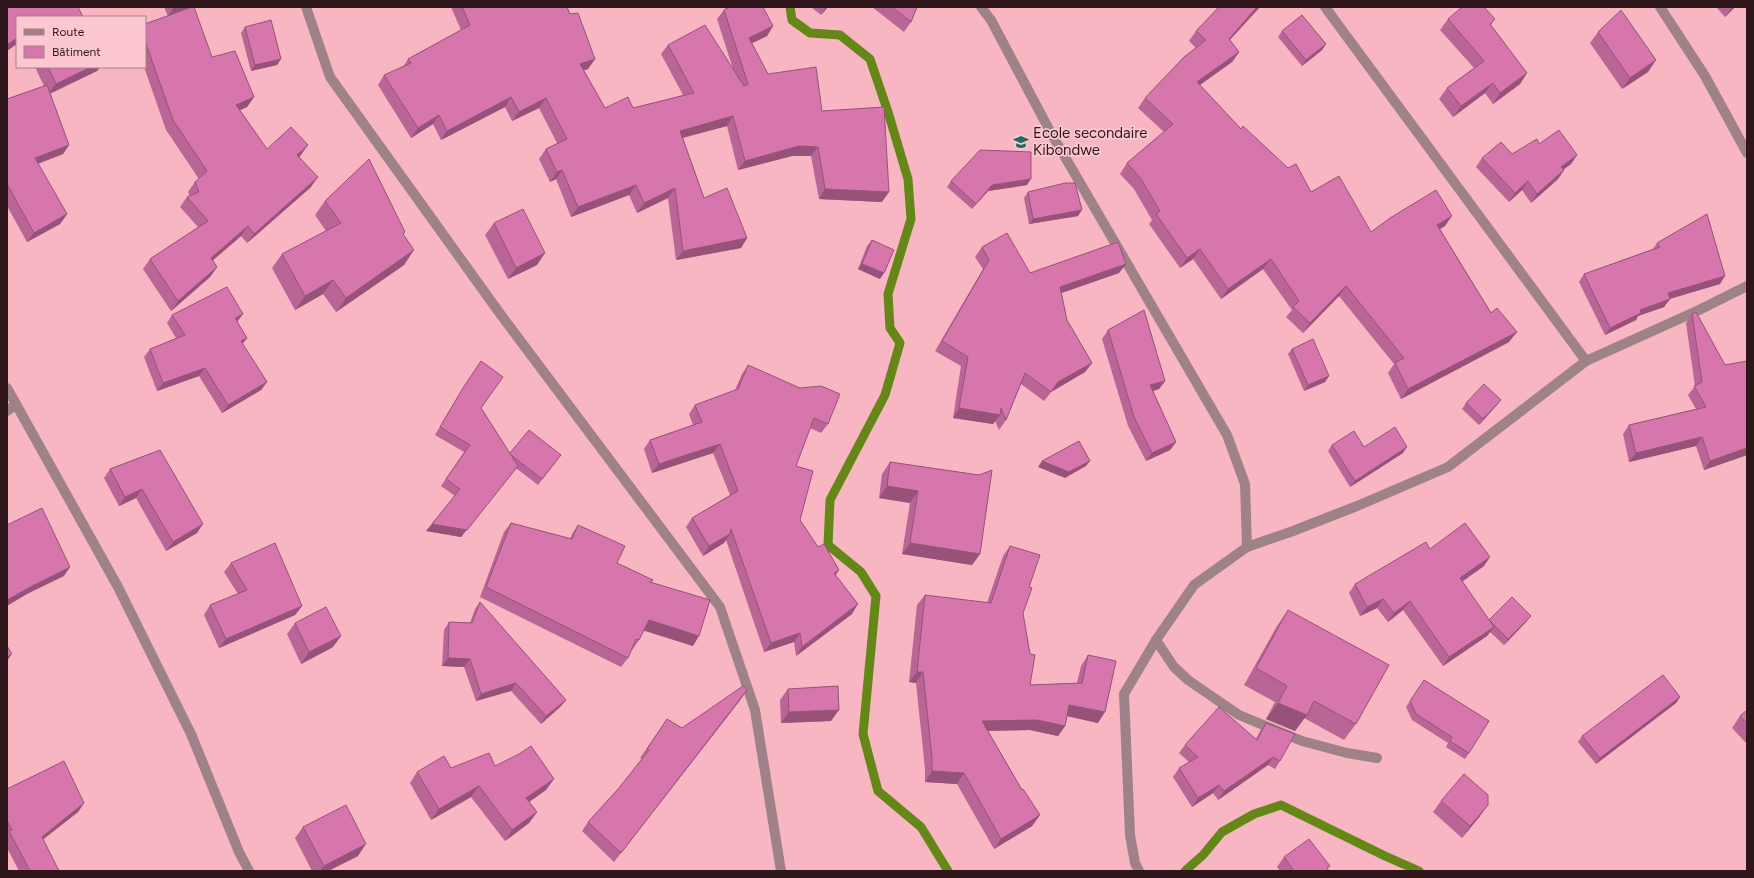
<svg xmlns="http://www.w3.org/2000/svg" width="1754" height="878" viewBox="0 0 1754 878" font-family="Figtree,sans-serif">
<rect width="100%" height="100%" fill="#f8b6c3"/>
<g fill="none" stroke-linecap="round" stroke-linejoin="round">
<g stroke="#658717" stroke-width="9">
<path d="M790 7 792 20 810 33 840 35 870 59 888 112 908 179 911 219 888 294 890 328 900 343 885 395 830 500 828 545 861 572 876 596 863 734 878 791 921 827 948 871"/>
<path d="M1185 871 1203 855 1222 832 1254 814 1281 805 1385 856 1419 871"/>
</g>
<g stroke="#9e8287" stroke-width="10">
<path d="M306 7 330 77 501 315 720 607 755 710 781 871"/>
<path d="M981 7 991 20 1051 133 1227 435 1245 484 1247 547"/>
<path d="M1325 7 1586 361"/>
<path d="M1660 7 1705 76 1747 153"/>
<path d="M7 388 118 587 191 734 239 852 249 871"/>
<path d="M7 411 15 405"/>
<path d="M1156 640 1174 667 1188 680 1239 715 1302 741 1347 753 1377 758"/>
<path d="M1139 871 1135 863 1130 835 1124 694 1156 640 1194 585 1247 547 1293 531 1357 506 1448 467 1586 361 1699 310 1747 286"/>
</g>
</g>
<g fill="#b96595">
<path d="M164 7H190L173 14 212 57 254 97 247 107 240 110 267 149 301 155 299 157 311 187 247 243 241 236 213 260 217 267 210 277 171 311 143 269 150 259 198 227 180 207 187 197 190 196 188 192 195 182 199 179 166 130 144 67H145V24L168 16Z"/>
<path d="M451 7H567L570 14 595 59 588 69 584 70 605 108H633L683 95 661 54 668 45 733 69 717 19 724 10 773 26 767 36 752 43 768 74 822 111 882 202 819 199 811 156H792L738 170 727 126 683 138 704 198 747 238 741 248 676 260 668 198 637 213 629 195 571 217 556 179 550 182 539 159 546 149 557 143 539 108 512 121 505 107 441 140 433 124 411 138 378 85 384 75 403 67 408 59 461 30Z"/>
<path d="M811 7H828L821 15Z"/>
<path d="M872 7H917L911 22 904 32Z"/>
<path d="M1260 7 1230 40 1239 52 1232 62 1200 85 1241 129 1311 192 1371 232 1445 226 1440 229 1509 342 1401 399 1388 373 1394 364 1339 296 1303 333 1286 317 1292 310 1263 269 1221 299 1193 259 1180 268 1149 224 1152 220 1134 189 1120 174 1127 163 1164 132 1138 108 1145 98 1196 48 1189 41 1196 31Z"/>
<path d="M1716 7H1735L1725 17Z"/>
<path d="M1448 19H1495L1491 25 1527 73 1520 84 1493 104 1485 93 1453 117 1439 99 1447 88 1474 68 1440 30Z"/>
<path d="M245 27 277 65 251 71 241 33Z"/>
<path d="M1282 31 1326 44 1322 50 1302 66 1278 37Z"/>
<path d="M1598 32 1648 72 1622 89 1590 43Z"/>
<path d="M35 67H100L97 71 50 94 69 145 63 154 38 164 67 214 60 224 27 242 7 206V99L44 86Z"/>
<path d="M1539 144 1577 155 1571 164 1563 169 1564 170 1558 179 1531 203 1522 190 1509 202 1476 167 1482 158 1512 154Z"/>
<path d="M951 181 1027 185 988 191 972 209 947 187Z"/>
<path d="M1028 192 1078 216 1029 224 1024 198Z"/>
<path d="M325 201 403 235 404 265 336 312 323 294 295 310 272 268 282 254 326 231 315 215Z"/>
<path d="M494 223 537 265 508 279 485 235Z"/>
<path d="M872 240 880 279 858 269 867 246Z"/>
<path d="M1657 243 1720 284 1670 299 1664 307 1638 316 1636 320 1605 335 1579 282 1584 274 1653 249Z"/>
<path d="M982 247 1030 273 1126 264 1119 273 1061 293 1067 320 1092 363 1085 372 1051 392 1044 401 1021 384 1006 420 999 430 995 421 993 424 953 418 961 366 935 351 983 269 975 257Z"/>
<path d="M1692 314 1725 365 1747 361V455L1704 470 1696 446 1629 462 1623 434 1629 425 1696 409 1688 395 1695 386 1686 323Z"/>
<path d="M172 315 237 322 247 338 242 344 267 382 261 390 222 413 199 376 157 391 144 357 150 349 176 338 167 323Z"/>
<path d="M1108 330 1165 381 1159 389 1153 391 1176 442 1170 450 1146 461 1128 426 1102 339Z"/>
<path d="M1292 349 1329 376 1325 382 1304 391 1288 354Z"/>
<path d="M481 361V408L510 453 557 460 538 485 516 468 461 537 426 531 455 496 441 486 464 452 435 435 458 396Z"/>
<path d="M748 365 828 424 821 433 810 428 796 466 800 520 818 547 839 570 835 575 852 614 796 656 794 642 764 652 726 540 724 543 703 556 686 527 692 518 730 495 713 453 652 473 644 449 650 440 693 425 689 414 695 405 735 390 742 374Z"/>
<path d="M1501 400 1496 406 1479 425 1462 409 1466 403Z"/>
<path d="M1332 445 1364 447 1403 453 1350 487 1328 451Z"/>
<path d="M160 450 197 533 166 551 136 498 119 506 104 478 110 469Z"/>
<path d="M890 462 979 475 980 554 972 565 902 554 910 503 879 498 882 474Z"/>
<path d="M511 523 570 539 572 534 578 525 617 563 653 580 651 582 693 646 644 630 639 640 632 650V649L628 658 621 667 480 597 504 532Z"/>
<path d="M1010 546 1029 587 1023 613 1030 685 1077 683 1081 666 1088 655 1098 723 1067 716 1065 726 1058 736 1030 730 988 731 1022 790 1040 815 1032 826 994 849 957 784 925 782V769L916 683 909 682 917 605 925 595 987 603 1003 556Z"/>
<path d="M1430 549 1484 566 1462 582 1489 620 1526 622 1504 645 1490 632 1487 636 1443 666 1403 610 1388 622 1377 608 1360 616 1349 593 1355 584Z"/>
<path d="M231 563 302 606 295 615 219 648 204 615 210 605 238 594 224 572Z"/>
<path d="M480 602 566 700 560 707 541 724 511 691 476 701 464 667 442 666 444 630 449 622 470 623 475 609Z"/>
<path d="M1288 610 1356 724 1344 740 1304 718 1295 731 1266 719 1275 702 1244 685 1277 626Z"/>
<path d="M295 623 333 647 301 664 287 634Z"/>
<path d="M1420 686 1469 753 1465 759 1446 747 1448 743 1412 720 1406 707Z"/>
<path d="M788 689 831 721 781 723 780 700Z"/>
<path d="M1680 697 1676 703 1596 764 1578 742 1582 736Z"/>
<path d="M741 699 614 862 582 831 588 822 619 788 642 759 640 758 667 719 682 728Z"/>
<path d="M1747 710V744L1732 728 1740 716Z"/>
<path d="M1266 723 1280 761 1275 769 1268 765 1218 800 1213 793 1192 807 1173 777 1179 768 1189 762 1179 753 1185 745 1256 739 1260 731Z"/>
<path d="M495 766 546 790 529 802 537 812 529 823 505 841 471 797 431 820 410 783 417 772 451 768Z"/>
<path d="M7 789 84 803 78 812 43 839 59 871H19L7 848Z"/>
<path d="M1441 801 1480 816 1462 838 1433 812Z"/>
<path d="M303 827 358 856 328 871H312L295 838Z"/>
<path d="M1284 857 1328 869 1329 871H1280L1277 867Z"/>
</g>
<g fill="#965279">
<path d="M174 7H190L168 16Z"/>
<path d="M826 7H828L821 15Z"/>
<path d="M1257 7H1260L1221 49 1229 39Z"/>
<path d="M1732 7H1735L1725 17Z"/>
<path d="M773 26 767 36 742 48 749 38Z"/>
<path d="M17 38V44L7 51V45Z"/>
<path d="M1326 44 1322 50 1302 66 1306 60Z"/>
<path d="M1239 52 1232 62 1190 92 1197 82Z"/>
<path d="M281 59 277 65 251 71 255 65Z"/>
<path d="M595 59 588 69 573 74 580 64Z"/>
<path d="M1656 60 1648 72 1622 89 1630 78Z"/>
<path d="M91 67H100L97 71 48 94 56 84Z"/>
<path d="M1527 73 1520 84 1493 104 1500 93Z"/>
<path d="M1493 83 1485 93 1453 117 1461 106Z"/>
<path d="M254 97 247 107 229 115 236 105Z"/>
<path d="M511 97 505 107 441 140 447 131Z"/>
<path d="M546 98 539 108 512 121 519 112Z"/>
<path d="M439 115 433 124 411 138 418 128Z"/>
<path d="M733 116 727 126 673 140 680 131Z"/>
<path d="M69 145 63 154 28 167 35 158Z"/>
<path d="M308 145 301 155 291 165 297 155Z"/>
<path d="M799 146 818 147 811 156H792L738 170 745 161Z"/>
<path d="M1577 155 1571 164 1555 176 1561 167Z"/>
<path d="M562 170 556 179 550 182 557 172Z"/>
<path d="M1564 170 1558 179 1531 203 1537 194Z"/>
<path d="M318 177 311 187 247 243 254 234Z"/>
<path d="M1031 179 1027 185 988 191 972 209 976 204 992 185Z"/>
<path d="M1528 181 1522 190 1509 202 1515 193Z"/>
<path d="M636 185 629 195 571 217 578 207Z"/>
<path d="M675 188 668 198 637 213 644 203Z"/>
<path d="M825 189 889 192 882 202 819 199Z"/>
<path d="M1082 210 1078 216 1029 224 1033 219Z"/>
<path d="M67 214 60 224 27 242 34 233Z"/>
<path d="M1452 216 1445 226 1430 235 1437 225Z"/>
<path d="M248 226 241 236 204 268 211 258Z"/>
<path d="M747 238 741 248 676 260 683 251Z"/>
<path d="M1200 249 1193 259 1180 268 1187 258Z"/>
<path d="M414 250 404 265 336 312 346 298Z"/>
<path d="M545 253 537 265 508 279 516 268Z"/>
<path d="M1271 259 1263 269 1221 299 1228 289Z"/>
<path d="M862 264 884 273 880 279 858 269Z"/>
<path d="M1126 264 1119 273 1053 296 1060 287Z"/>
<path d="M217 267 210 277 171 311 178 301Z"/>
<path d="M1725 276 1720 284 1662 301 1668 293Z"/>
<path d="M333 280 323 294 295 310 305 296Z"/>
<path d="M1346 286 1339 296 1303 333 1310 323Z"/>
<path d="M1670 299 1664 307 1638 316 1636 320 1605 335 1610 328 1640 310Z"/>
<path d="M243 314 237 322 235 318Z"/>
<path d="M1517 332 1509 342 1401 399 1408 389Z"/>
<path d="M247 338 241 346V341Z"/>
<path d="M1092 363 1085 372 1051 392 1044 401 1058 382Z"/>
<path d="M205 368 199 376 157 391 163 383Z"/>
<path d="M1329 376 1325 382 1304 391 1308 385Z"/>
<path d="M1165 381 1159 389 1144 394 1150 385Z"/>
<path d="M267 382 261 390 222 413 228 405Z"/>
<path d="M1501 400 1496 406 1479 425 1483 419Z"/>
<path d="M959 408 1000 415 993 424 953 418Z"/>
<path d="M1702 437 1696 446 1629 462 1636 453Z"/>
<path d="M1176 442 1170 450 1146 461 1152 453Z"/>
<path d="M720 444 713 453 652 473 659 464Z"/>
<path d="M1407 447 1403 453 1350 487 1355 481Z"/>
<path d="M1747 448V455L1704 470 1710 461Z"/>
<path d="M1042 461H1090L1086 466 1065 478 1038 467Z"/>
<path d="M518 466 512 473 461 537 426 531 432 524Z"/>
<path d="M887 486 918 491 910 503 879 498Z"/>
<path d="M142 489 136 498 119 506 125 497Z"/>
<path d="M203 524 197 533 166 551 173 542Z"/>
<path d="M730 534 724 543 703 556 709 546Z"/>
<path d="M910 543 980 554 972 565 902 554Z"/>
<path d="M1490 557 1484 566 1453 587 1460 578Z"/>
<path d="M70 567 64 576 27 594 7 606V600L34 585Z"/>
<path d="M839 570 833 579 834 573Z"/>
<path d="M1383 599 1377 608 1360 616 1367 607Z"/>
<path d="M1410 601 1403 610 1388 622 1394 613Z"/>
<path d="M858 604 852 614 796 656 802 647Z"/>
<path d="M302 606 295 615 219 648 226 639Z"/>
<path d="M1531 616 1526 622 1504 645 1508 639Z"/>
<path d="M649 620 699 636 693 646 642 630Z"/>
<path d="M1494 627 1487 636 1443 666 1449 657Z"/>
<path d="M800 633 794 642 764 652 771 643Z"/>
<path d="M341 636 333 647 301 664 309 652Z"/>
<path d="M12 654 7 661V657Z"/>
<path d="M448 658 470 659 464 667 442 666Z"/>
<path d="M917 672H923L916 683 909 682Z"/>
<path d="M516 683 511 691 476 701 481 694Z"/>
<path d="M747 690 741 699 614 862 621 853Z"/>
<path d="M1680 697 1676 703 1596 764 1600 758Z"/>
<path d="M566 700 560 707 541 724 546 716Z"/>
<path d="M1278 703 1307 715 1295 731 1266 719Z"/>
<path d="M1069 705 1105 712 1098 723 1062 715Z"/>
<path d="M839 710 831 721 781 723 789 712Z"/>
<path d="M1037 720 1065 726 1058 736 1030 730 975 731 982 721Z"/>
<path d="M1273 757 1268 765 1218 800 1224 791Z"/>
<path d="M932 771 964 773 957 784 925 782Z"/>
<path d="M554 779 546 790 519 809 526 798Z"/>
<path d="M1219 785 1213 793 1192 807 1198 798Z"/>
<path d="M479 786 471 797 431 820 439 809Z"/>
<path d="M84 803 78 812 36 845 42 837Z"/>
<path d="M1488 805 1480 816 1462 838 1470 826Z"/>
<path d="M537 812 529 823 505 841 512 830Z"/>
<path d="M1040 815 1032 826 994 849 1001 839Z"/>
<path d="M366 844 358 856 328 871H320L324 866Z"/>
</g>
<g fill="#d775ad" stroke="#965279">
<path d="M7 7H78L83 17H17V38L7 45Z"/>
<path d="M192 7H194L212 57 235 51 254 97 236 105 267 149 291 127 308 145 297 155 318 177 254 234 248 226 211 258 217 267 178 301 150 259 208 221 187 197 199 192 195 182 207 171 173 120 145 41V24Z"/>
<path d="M462 7H567L570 14 578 13 595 59 580 64 605 108 628 97 633 108 694 93 668 45 705 25 744 86 748 84 724 10 729 7H763L773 26 749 38 768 74 816 67 822 111 884 107 889 192 825 189 818 147 799 146 745 161 733 116 680 131 704 198 727 188 747 238 683 251 675 188 644 203 636 185 578 207 562 170 557 172 546 149 567 139 546 98 519 112 511 97 447 131 439 115 418 128 384 75 411 63 408 59 470 25Z"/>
<path d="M892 7H917L911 22Z"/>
<path d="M1219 7H1257L1229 39 1239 52 1197 82 1241 129 1243 126 1288 168 1296 164 1311 192 1339 176 1371 232 1390 218 1436 190 1452 216 1437 225 1491 313 1497 308 1517 332 1408 389 1395 363 1404 358 1346 286 1310 323 1293 307 1299 301 1271 259 1228 289 1200 249 1187 258 1156 214 1160 211 1141 179 1127 163 1173 124 1145 98 1184 57 1206 40 1196 31Z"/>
<path d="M1462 7H1484L1495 19 1490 24 1527 73 1500 93 1493 83 1461 106 1447 88 1484 61 1448 19Z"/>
<path d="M1621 10 1656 60 1630 78 1598 32Z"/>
<path d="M1302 15 1326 44 1306 60 1282 31Z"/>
<path d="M271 20 281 59 255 65 245 27Z"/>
<path d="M48 67H91L56 84Z"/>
<path d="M47 85 69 145 35 158 67 214 34 233 7 184V99Z"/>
<path d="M1559 130 1577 155 1561 167 1564 170 1537 194 1528 181 1515 193 1482 158 1501 142 1512 154 1537 139 1539 144Z"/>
<path d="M980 150 1031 152V179L992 185 976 204 951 181Z"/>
<path d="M369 159 405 232 403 234 414 250 346 298 333 280 305 296 282 254 341 223 325 201Z"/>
<path d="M1065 183H1075L1082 210 1033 219 1028 192Z"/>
<path d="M523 209 545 253 516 268 494 223Z"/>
<path d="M1707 214 1725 276 1668 293 1670 299 1640 310 1641 313 1610 328 1584 274 1660 247 1657 243Z"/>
<path d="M1007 233 1030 273 1118 242 1126 264 1060 287 1067 320 1092 363 1058 382 1051 392 1025 373 1006 420 1001 408 1000 415 959 408 968 357 942 341 989 260 982 247Z"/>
<path d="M872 240 894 250 884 273 862 264Z"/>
<path d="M227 287 243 314 235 318 247 338 241 341 267 382 228 405 205 368 163 383 150 349 185 335 172 315Z"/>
<path d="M1144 310 1165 381 1150 385 1176 442 1152 453 1134 417 1108 330Z"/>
<path d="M1696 312 1725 365 1747 361V448L1710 461 1702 437 1636 453 1629 425 1706 407 1694 386 1702 382 1692 314Z"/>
<path d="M1313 339 1329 376 1308 385 1292 349Z"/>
<path d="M481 361 503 377 481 408 518 466 467 530 432 524 460 489 446 479 470 445 440 427 463 388Z"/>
<path d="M748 365 800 388 821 386 840 394 828 424 814 418 796 466 813 471 800 520 818 547 824 544 839 570 834 573 858 604 802 647 800 633 771 643 731 529 730 534 709 546 692 518 738 491 720 444 659 464 650 440 702 422 695 405 738 389Z"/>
<path d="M1484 384 1501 400 1483 419 1466 403Z"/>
<path d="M1395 427 1407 447 1355 481 1332 445 1354 431 1364 447Z"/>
<path d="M529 430 561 455 542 479 511 455 510 453Z"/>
<path d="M1079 441 1090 461 1069 472 1042 461Z"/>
<path d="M160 450 203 524 173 542 142 489 125 497 110 469Z"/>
<path d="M890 462 979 475 992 470 980 554 910 543 918 491 887 486Z"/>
<path d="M42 508 70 567 34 585 7 600V525Z"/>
<path d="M511 523 572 539 578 525 625 546 617 563 653 580 650 582 710 600 699 636 649 620 639 640 636 639 628 658 486 587Z"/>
<path d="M1465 523 1490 557 1460 578 1494 627 1449 657 1410 601 1394 613 1383 599 1367 607 1355 584 1426 542 1430 549Z"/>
<path d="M275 543 302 606 226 639 210 605 247 590 231 563Z"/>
<path d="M1010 546 1040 555 1029 587 1032 588 1023 613 1030 654 1035 655 1030 685 1082 683 1088 655 1116 661 1105 712 1069 705 1065 726 1037 720 982 721 1022 790 1023 789 1040 815 1001 839 964 773 932 771V758L923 672H917L925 595 991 603Z"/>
<path d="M1512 597 1531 616 1508 639 1489 620Z"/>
<path d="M480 602 566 700 546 716 516 683 481 694 470 659 448 658 449 622 472 623Z"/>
<path d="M326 607 341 636 309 652 295 623Z"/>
<path d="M1288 610 1389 665 1356 724 1314 701 1307 715 1278 703 1287 686 1256 668Z"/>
<path d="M7 646 12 654 7 657Z"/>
<path d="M1663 675 1680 697 1600 758 1582 736Z"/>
<path d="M1424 680 1489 721 1469 753 1450 741 1452 737 1416 714 1410 701Z"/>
<path d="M743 686 747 690 621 853 588 822 619 788 649 750 647 749 667 719 682 728Z"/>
<path d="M838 686 839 710 789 712 788 689Z"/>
<path d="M1219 707 1257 740 1266 723 1295 734 1280 761 1273 757 1224 791 1219 785 1198 798 1179 768 1198 757 1185 745Z"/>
<path d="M1747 710V724L1740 716Z"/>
<path d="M531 746 554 779 526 798 537 812 512 830 479 786 439 809 417 772 444 756 451 768 489 753 495 766 519 754Z"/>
<path d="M64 761 84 803 42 837 59 871H30L9 831 12 830 7 821V789Z"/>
<path d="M1464 774 1488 795V805L1470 826 1441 801Z"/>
<path d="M346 805 366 844 324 866 303 827Z"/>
<path d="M1309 839 1330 866 1327 868 1329 871H1294L1284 857Z"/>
</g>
<defs>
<g id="school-bare" transform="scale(1.2)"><path d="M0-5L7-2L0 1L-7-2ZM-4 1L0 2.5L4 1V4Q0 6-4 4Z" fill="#206a63" stroke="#fdc7d1" stroke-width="2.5" paint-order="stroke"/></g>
</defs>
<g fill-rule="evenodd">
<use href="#school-bare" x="1021" y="142"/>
</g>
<g text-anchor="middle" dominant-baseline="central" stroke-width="3.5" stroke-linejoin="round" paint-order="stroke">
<g font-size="15" fill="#2e161b" stroke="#fdc7d1" text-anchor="start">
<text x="1033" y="133">Ecole secondaire<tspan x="1033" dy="17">Kibondwe</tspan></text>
</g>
</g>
<rect width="1754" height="878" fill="none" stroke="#2e161b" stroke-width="16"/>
<rect x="16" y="16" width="130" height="52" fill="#fdc7d1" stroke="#aa8088"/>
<rect x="24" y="29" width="20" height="6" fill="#9e8287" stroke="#aa8088"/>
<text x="52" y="36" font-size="12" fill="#2e161b">Route</text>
<rect x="24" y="46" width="20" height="12" fill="#d775ad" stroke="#aa8088"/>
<text x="52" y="56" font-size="12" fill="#2e161b">Bâtiment</text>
</svg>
